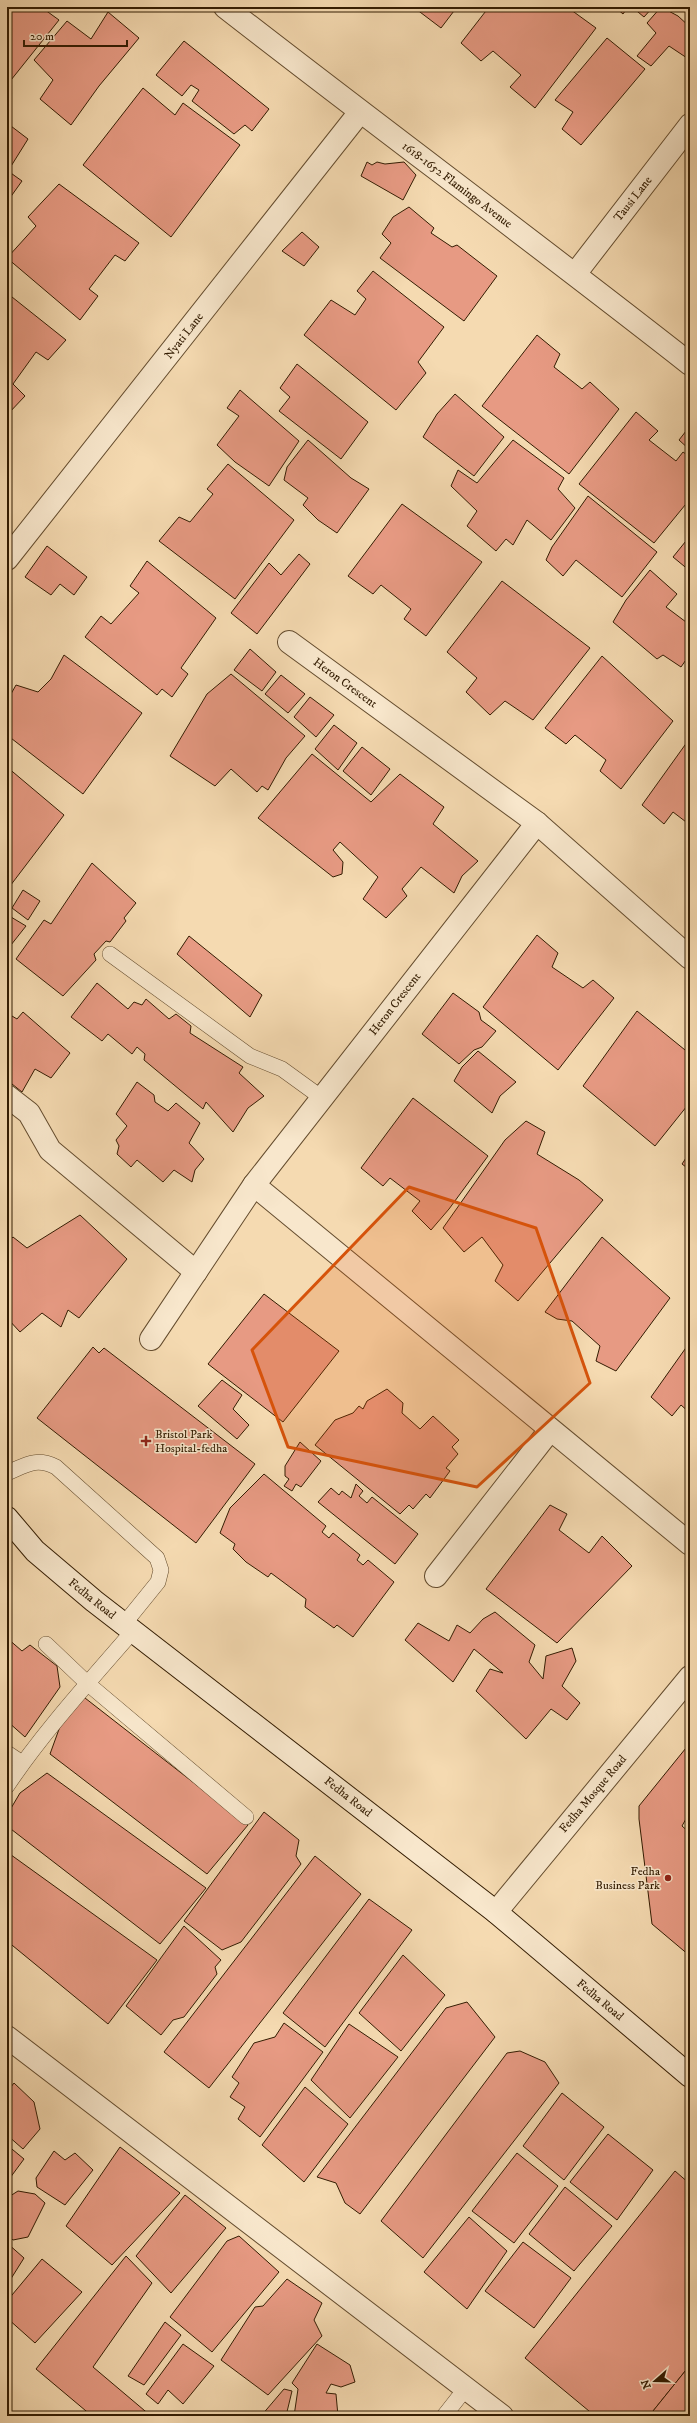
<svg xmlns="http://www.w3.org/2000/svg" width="697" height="2423" viewBox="0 0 697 2423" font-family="'IM FELL DW Pica',serif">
<rect width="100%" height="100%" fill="#f5dab1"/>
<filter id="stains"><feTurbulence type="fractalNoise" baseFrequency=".005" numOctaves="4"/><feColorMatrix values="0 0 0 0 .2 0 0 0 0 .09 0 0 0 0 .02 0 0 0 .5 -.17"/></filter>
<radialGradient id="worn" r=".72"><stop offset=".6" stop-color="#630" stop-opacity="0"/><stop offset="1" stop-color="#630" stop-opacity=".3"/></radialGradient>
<g fill="#e79a83" stroke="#331c02">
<path d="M7 7H41L59 20 7 85Z"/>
<path d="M417 7H457L441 28 416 9Z"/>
<path d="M489 7H567L596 28 535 108 510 87 521 75 493 51 481 61 461 43Z"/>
<path d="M615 7H628L623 14Z"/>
<path d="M632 7H653L644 17Z"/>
<path d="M661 7 678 16 690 27V60L669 46 651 66 637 56 656 33 647 23Z"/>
<path d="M108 12 139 38 99 86 71 125 40 99 53 80 34 60 67 21 91 39Z"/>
<path d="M607 38 645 69 581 145 562 129 573 112 555 100Z"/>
<path d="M184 41 269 109 252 131 245 125 234 134 192 101 199 90 191 85 182 96 156 75Z"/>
<path d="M143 88 175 115 183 103 240 145 171 237 83 165Z"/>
<path d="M7 123 28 139 8 171 22 181 7 202Z"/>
<path d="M367 162 372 165 377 162 385 164 404 162 416 175 403 200 361 176Z"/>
<path d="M59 184 139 243 125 261 115 255 89 289 98 296 80 320 7 258 36 226 28 217Z"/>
<path d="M409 207 434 228 431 233 452 247 457 245 497 276 464 321 380 258 391 243 382 234 393 217Z"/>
<path d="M302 232 319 247 304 266 282 251Z"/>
<path d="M373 271 444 327 418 362 426 373 396 410 304 335 331 300 355 315 366 299 357 291Z"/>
<path d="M7 293 66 340 48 360 36 352 13 384 25 396 7 415Z"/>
<path d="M537 335 560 354 554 367 582 389 590 382 619 409 569 474 482 406Z"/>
<path d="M297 364 368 422 341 459 279 411 290 397 280 388Z"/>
<path d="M240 390 299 441 269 486 235 462 217 445 239 416 227 408Z"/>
<path d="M455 394 504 437 474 476 423 437 437 414Z"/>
<path d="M636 412 658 431 649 440 676 461 683 452 690 457V499L654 543 579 484Z"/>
<path d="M690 426V450L679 440Z"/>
<path d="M308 440 351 478 369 489 337 533 318 520 303 505 308 498 284 480 287 467Z"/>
<path d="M513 440 564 478 558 489 575 508 551 540 527 520 513 545 506 539 496 551 467 526 477 511 451 486 458 470 477 483Z"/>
<path d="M228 464 294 520 235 599 159 541 179 517 190 522 213 494 207 489Z"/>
<path d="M588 496 657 552 622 597 576 560 563 576 546 560 552 547Z"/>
<path d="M402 504 482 562 426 636 404 619 411 609 381 585 373 594 348 576Z"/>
<path d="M690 536V571L673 557Z"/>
<path d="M47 546 87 577 74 595 60 584 51 595 25 577Z"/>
<path d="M299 554 310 564 257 634 231 613 269 563 281 575Z"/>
<path d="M147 561 216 618 181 668 188 674 172 697 162 689 157 695 85 637 101 616 111 624 139 593 130 586Z"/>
<path d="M650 570 677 594 666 607 690 625V654L681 667 663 655 657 659 613 622 626 600Z"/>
<path d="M502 581 590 648 533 720 505 701 490 715 466 692 477 678 447 652Z"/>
<path d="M250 649 276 672 262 691 234 670Z"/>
<path d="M64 655 142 713 83 794 7 735V701L16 685 38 692 51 679Z"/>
<path d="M602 656 673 721 621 789 600 771 606 760 575 735 566 744 545 728Z"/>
<path d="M231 674 305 736 286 758 268 790 262 786 257 792 231 769 215 786 170 756 207 694Z"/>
<path d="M281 675 305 694 288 713 265 694Z"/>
<path d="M310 697 334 715 316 737 294 717Z"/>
<path d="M334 725 357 743 338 770 315 749Z"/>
<path d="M690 738V825L673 812 664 824 642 805Z"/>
<path d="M362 747 390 769 371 795 343 771Z"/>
<path d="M312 754 371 802 400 774 444 807 433 824 478 861 462 876 454 893 421 867 402 889 407 896 386 918 363 899 378 877 340 842 333 850 343 862 342 874 333 877 258 818Z"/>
<path d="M7 767 64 815 7 890Z"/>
<path d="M92 863 136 903 124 918 126 921 110 942 106 941 94 954 96 960 63 996 16 959 44 920 51 924Z"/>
<path d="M23 890 40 901 28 920 12 908Z"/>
<path d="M11 917 26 926 7 950V922Z"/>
<path d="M537 935 558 953 552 967 583 988 593 980 614 998 558 1070 483 1007Z"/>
<path d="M189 936 262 995 250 1017 177 954Z"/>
<path d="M97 983 128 1009 134 1002 142 1005 146 999 169 1019 176 1014 191 1026 190 1033 243 1067 239 1073 264 1096 248 1108 233 1132 206 1102 203 1109 144 1060 145 1054 137 1047 132 1054 108 1034 102 1041 71 1017Z"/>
<path d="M453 993 479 1012 481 1020 496 1031 482 1047 474 1050 459 1064 422 1034Z"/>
<path d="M637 1011 690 1054V1108L687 1106 655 1146 583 1086Z"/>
<path d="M23 1012 70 1053 51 1078 35 1069 22 1092 7 1080V1013L17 1019Z"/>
<path d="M478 1051 516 1082 500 1096 492 1113 454 1081 462 1067Z"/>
<path d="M137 1082 154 1095 155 1102 168 1111 176 1103 200 1123 189 1143 204 1159 195 1170 192 1182 174 1170 163 1182 137 1160 131 1167 117 1154 119 1146 116 1140 127 1126 116 1114Z"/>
<path d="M413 1098 488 1156 449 1209 431 1230 412 1211 420 1201 390 1178 383 1186 361 1168Z"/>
<path d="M526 1121 545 1132 537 1154 579 1180 603 1200 518 1301 495 1281 503 1265 482 1237 464 1252 443 1228 505 1140Z"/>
<path d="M690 1152V1170L682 1164Z"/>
<path d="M80 1215 127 1259 79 1318 68 1310 61 1327 42 1313 20 1332 7 1318V1243L13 1237 27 1248Z"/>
<path d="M602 1237 670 1298 616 1371 596 1361 600 1346 572 1321 557 1319 545 1312Z"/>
<path d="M264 1294 339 1351 283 1422 208 1364Z"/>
<path d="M690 1342V1413L681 1405 672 1416 651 1397Z"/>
<path d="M93 1347 99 1353 104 1348 255 1464 196 1543 37 1418Z"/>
<path d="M222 1380 242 1395 233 1409 249 1425 237 1439 198 1406Z"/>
<path d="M387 1389 403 1403 402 1413 420 1429 433 1416 459 1440 452 1447 458 1454 446 1468 450 1471 430 1498 426 1494 413 1509 409 1505 400 1514 315 1445 335 1420 353 1413 359 1406 363 1409 367 1401Z"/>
<path d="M300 1442 321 1461 301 1487 296 1484 292 1491 284 1486 289 1479 285 1476V1466Z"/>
<path d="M264 1474 326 1526 322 1532 329 1538 333 1533 360 1555 357 1560 363 1565 368 1560 394 1582 353 1637 337 1625 334 1628 305 1607 306 1599 271 1573 268 1577 246 1562 233 1549 235 1544 220 1533 230 1508Z"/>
<path d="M356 1484 363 1491 359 1496 367 1503 372 1497 418 1534 395 1564 318 1502 331 1488 339 1495 342 1491 351 1498Z"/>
<path d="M550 1505 567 1514 559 1530 589 1553 602 1536 632 1566 557 1643 486 1589Z"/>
<path d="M495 1612 535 1645 529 1662 543 1679 546 1656 572 1648 576 1661 562 1686 580 1703 567 1720 551 1709 526 1739 476 1691 490 1669 503 1673 474 1649 453 1682 405 1640 418 1623 449 1641 457 1625 470 1633 483 1619Z"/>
<path d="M7 1638 22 1651 30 1645 57 1666 60 1687 25 1737 7 1721Z"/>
<path d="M85 1698 248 1825 207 1874 50 1754 62 1721Z"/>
<path d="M690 1743V1818L687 1817 682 1826 690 1833V1956L652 1924 639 1819V1806Z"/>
<path d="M47 1773 206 1888 160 1944 7 1826V1815L20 1793Z"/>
<path d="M264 1812 299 1840 296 1856 301 1864 241 1942 222 1950 184 1921Z"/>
<path d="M7 1852 157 1960 108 2024 7 1941Z"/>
<path d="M315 1856 361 1894 209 2088 164 2052Z"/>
<path d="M369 1899 412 1930 325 2047 283 2013Z"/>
<path d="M184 1926 221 1960 215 1967 217 1974 184 2017 173 2020 161 2035 126 2006Z"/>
<path d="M403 1955 445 1995 401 2051 359 2013Z"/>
<path d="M467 2002 495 2037 360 2214 345 2203 336 2183 317 2177 446 2008Z"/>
<path d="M284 2023 323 2052 260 2137 238 2119 245 2107 230 2097 239 2083 232 2077 254 2043 275 2037Z"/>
<path d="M349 2024 398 2057 350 2118 311 2080Z"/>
<path d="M520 2051 545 2062 559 2083 423 2258 381 2221 507 2053Z"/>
<path d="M14 2083 34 2102 40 2129 23 2149 7 2135V2092Z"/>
<path d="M305 2087 348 2124 304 2182 262 2145Z"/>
<path d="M562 2093 604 2127 564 2180 523 2146Z"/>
<path d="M608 2134 653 2170 617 2220 570 2182Z"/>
<path d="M7 2145 24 2159 7 2182Z"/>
<path d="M120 2147 180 2193 112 2265 66 2226Z"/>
<path d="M54 2151 65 2160 75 2153 93 2170 65 2205 37 2187 36 2178Z"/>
<path d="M517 2153 558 2186 514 2243 472 2211Z"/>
<path d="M675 2171 690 2184V2365L649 2416H595L525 2358Z"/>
<path d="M565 2187 612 2226 574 2271 529 2234Z"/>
<path d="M18 2191 35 2194 45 2203 28 2237 13 2240 7 2235V2198Z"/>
<path d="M185 2195 226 2228 171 2293 136 2256Z"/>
<path d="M469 2217 507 2251 467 2309 424 2272Z"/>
<path d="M239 2236 279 2272 212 2352 170 2317 227 2241Z"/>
<path d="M523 2242 571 2278 534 2328 485 2291Z"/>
<path d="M7 2243 24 2258 7 2285Z"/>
<path d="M126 2256 152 2283 93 2367 151 2416H92L36 2369Z"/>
<path d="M42 2259 82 2292 35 2343 7 2318V2301Z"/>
<path d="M287 2279 322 2303 314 2320 322 2336 268 2395 221 2360 255 2307 263 2306Z"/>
<path d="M165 2322 181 2335 144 2385 128 2376Z"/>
<path d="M183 2344 214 2366 183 2404 168 2390 158 2404 146 2394Z"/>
<path d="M317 2344 350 2365 355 2382 341 2387 331 2384 326 2393 336 2394 338 2416H294L298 2389 292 2383Z"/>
<path d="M690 2365V2416H649Z"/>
<path d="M284 2389 292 2391 286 2416H261Z"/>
</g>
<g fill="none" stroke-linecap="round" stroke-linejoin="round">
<g stroke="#644c2e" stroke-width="16">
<g id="lane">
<path d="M110 954 250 1056 282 1069 322 1098"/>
<path d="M7 1473C26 1465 36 1457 56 1467L157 1558 161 1570 158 1582 124 1624"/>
<path d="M46 1644 87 1683 246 1817"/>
<path d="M7 1753 22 1763"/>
<path d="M7 1786C44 1731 90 1681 133 1631"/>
<path d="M444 2416 466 2388"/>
</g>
</g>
<g stroke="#644c2e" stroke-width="24">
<g id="street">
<path d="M225 7C379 127 536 243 690 364"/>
<path d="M575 274 690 125"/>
<path d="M7 559 360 112"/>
<path d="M289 642 537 823 690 958"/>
<path d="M7 1096 29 1113 50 1150 196 1272"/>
<path d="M254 1185 690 1544"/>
<path d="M151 1339 254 1185 537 823"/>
<path d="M436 1576 550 1430"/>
<path d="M496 1912 690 1677"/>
<path d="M7 2037 502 2416"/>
</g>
</g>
<g stroke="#331c02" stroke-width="24">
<path id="secondary" d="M7 1518 35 1551 94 1601 496 1912 690 2076"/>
</g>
<use href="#lane" stroke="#f8e7cc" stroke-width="15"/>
<use href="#street" stroke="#f8e7cc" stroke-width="22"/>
<use href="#secondary" stroke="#f8e7cc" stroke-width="22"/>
</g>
<path fill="#d6530b" fill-opacity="0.2" stroke="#d6530b" stroke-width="3" stroke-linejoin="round" d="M409 1187 536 1228 590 1383 477 1487 288 1447 252 1350Z"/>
<g fill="#8f2418" stroke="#f8e7cc" stroke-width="1.5">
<path d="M144 1435h4v4h4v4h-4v4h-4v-4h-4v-4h4z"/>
<circle cx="668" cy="1878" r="4"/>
</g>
<g text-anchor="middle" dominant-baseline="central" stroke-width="3" stroke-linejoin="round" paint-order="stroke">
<g font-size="12" fill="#331c02" stroke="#f8e7cc">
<text transform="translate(457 185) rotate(37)">1618-1652 Flamingo Avenue</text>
<text transform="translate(633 199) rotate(-52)">Tausi Lane</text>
<text transform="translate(184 336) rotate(-52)">Nyati Lane</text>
<text transform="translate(345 683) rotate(36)">Heron Crescent</text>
<text transform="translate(395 1004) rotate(-52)">Heron Crescent</text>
<text transform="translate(92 1599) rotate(39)">Fedha Road</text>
<text transform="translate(593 1794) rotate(-50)">Fedha Mosque Road</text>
<text transform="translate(348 1797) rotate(38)">Fedha Road</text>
<text transform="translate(600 2000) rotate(40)">Fedha Road</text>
</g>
<g font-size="12" fill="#331c02" stroke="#f8e7cc" text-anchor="start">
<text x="155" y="1434">Bristol Park<tspan x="155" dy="14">Hospital-fedha</tspan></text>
<text x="660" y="1871" text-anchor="end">Fedha<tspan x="660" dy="14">Business Park</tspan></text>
</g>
</g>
<rect width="697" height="2423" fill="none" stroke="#f5dab1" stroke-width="24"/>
<rect x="8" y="8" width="681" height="2407" fill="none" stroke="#331c02" stroke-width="2"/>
<rect x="12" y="12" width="673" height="2399" fill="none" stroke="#331c02"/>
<g transform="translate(655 2381) rotate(250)" stroke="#f8e7cc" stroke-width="3" paint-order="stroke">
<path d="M0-3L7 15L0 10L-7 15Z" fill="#331c02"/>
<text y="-6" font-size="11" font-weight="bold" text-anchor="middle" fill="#331c02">N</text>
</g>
<path d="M24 40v6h103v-6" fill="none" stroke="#331c02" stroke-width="2"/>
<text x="30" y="40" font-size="12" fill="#331c02" stroke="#f8e7cc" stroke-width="3" paint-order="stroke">20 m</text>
<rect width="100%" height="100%" filter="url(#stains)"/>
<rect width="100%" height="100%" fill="url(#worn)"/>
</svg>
